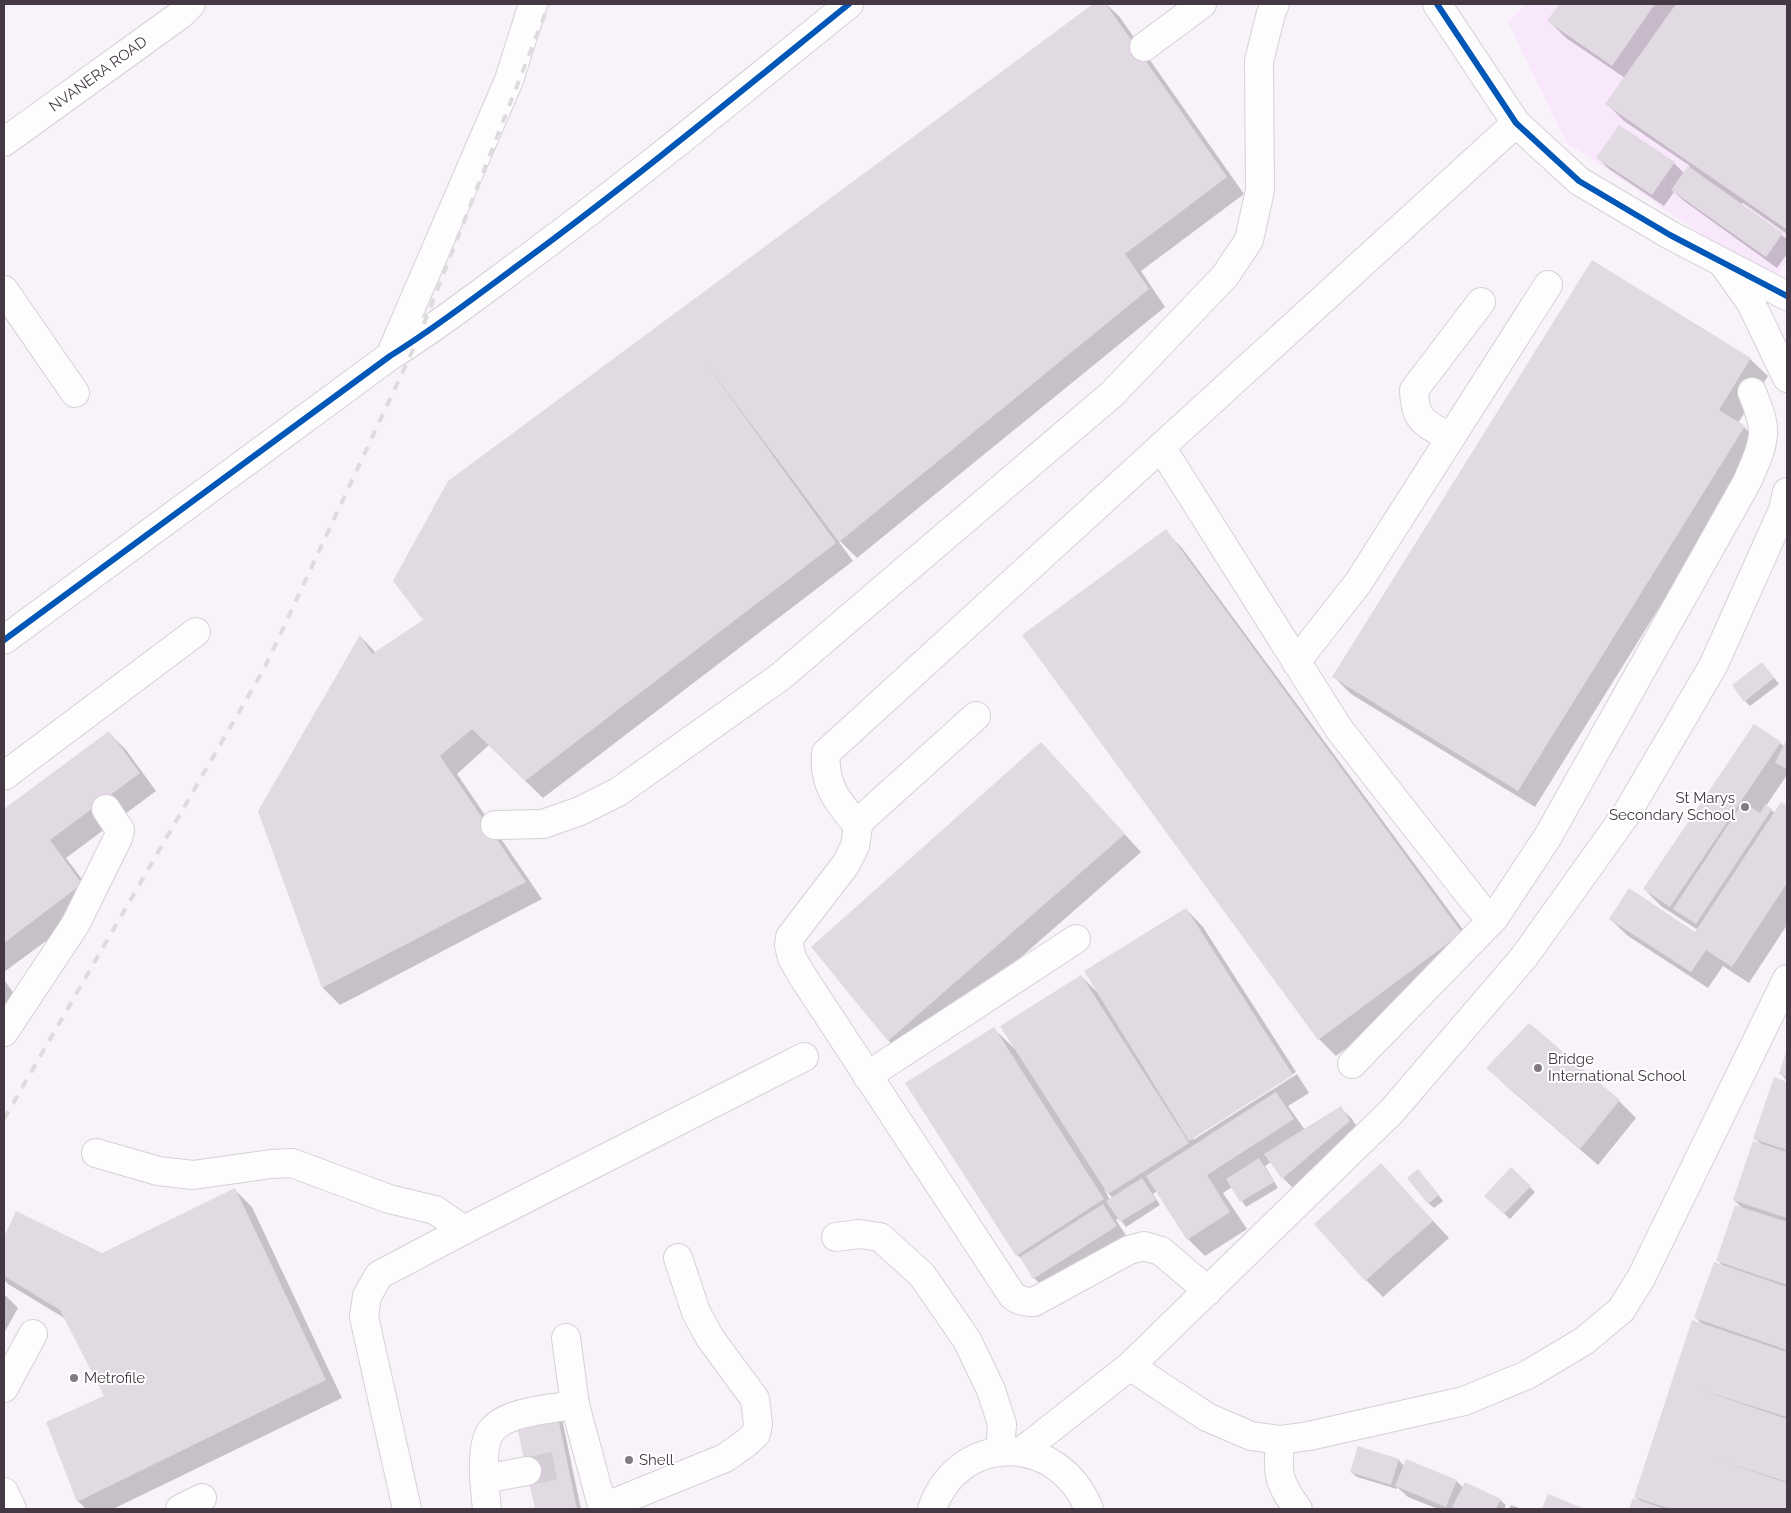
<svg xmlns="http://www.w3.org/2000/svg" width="1791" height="1513" viewBox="0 0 1791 1513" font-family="Raleway,sans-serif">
<rect width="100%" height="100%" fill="#f8f2f9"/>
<path fill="#f9e8fc" d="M1525 4H1787V259L1773 283 1566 142 1508 22Z"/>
<g fill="#0003" fill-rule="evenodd">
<path d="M1096 4H1106L1119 16 1244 194 1141 271 1165 307 857 558 840 541 839 542 853 561 543 798 489 745 457 774 542 899 340 1005 323 988 259 811 361 637 376 653 425 621 449 482Z"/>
<path d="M1561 4H1787V234L1743 203 1741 205 1787 239V254L1777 268 1684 201 1674 192 1664 206 1609 169 1598 158 1619 127 1674 163 1684 173 1690 166 1624 121 1607 104 1625 78 1566 38 1549 21Z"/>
<path d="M1592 262 1750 359 1768 376 1738 423 1744 427 1761 444 1535 807 1351 694 1334 677Z"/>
<path d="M1165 531 1182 548 1478 950 1336 1056 1319 1039Z"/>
<path d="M1767 669 1779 684 1750 706 1745 701Z"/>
<path d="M109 733 126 750 156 791 66 858 99 902 4 972V811Z"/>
<path d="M1787 740V775L1766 806 1775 813 1781 803 1787 807V925L1749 983 1723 966 1708 988 1628 936 1610 919 1695 933 1698 930 1661 906 1644 889 1780 743 1784 746Z"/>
<path d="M1041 743 1141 852 906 1058 889 1041 812 947Z"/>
<path d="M1186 909 1203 927 1296 1072 1193 1137V1140L1297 1074 1309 1093 1288 1106 1305 1130 1341 1108 1352 1119 1360 1132 1294 1189 1283 1178 1271 1162 1265 1166 1278 1188 1246 1207 1232 1187 1223 1193 1247 1229 1205 1256 1188 1239 1157 1191 1153 1194 1160 1205 1126 1227 1119 1218 1116 1220 1127 1237 1045 1289 1034 1278 1024 1261 1017 1255 993 1028 1015 1049 1081 976 1099 994ZM1104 1189 1113 1198 1110 1200Z"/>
<path d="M4 980 18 999 4 1010Z"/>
<path d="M1529 1025 1619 1101 1636 1118 1598 1165 1505 1085 1488 1068Z"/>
<path d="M1787 1052V1081L1780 1073Z"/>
<path d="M1775 1079 1787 1083V1509H1631L1634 1500 1641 1502 1635 1497 1703 1325 1696 1318 1723 1266 1718 1261 1743 1209 1734 1200 1761 1144 1755 1139Z"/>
<path d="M1381 1165 1449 1238 1383 1297 1366 1280Z"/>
<path d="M1511 1169 1535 1192 1510 1219 1486 1196Z"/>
<path d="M1423 1176 1443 1201 1434 1208 1428 1203Z"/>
<path d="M235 1190 252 1207 342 1398 113 1509H86L78 1501 106 1396 66 1319 8 1284 4 1280V1240L17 1212 102 1255Z"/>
<path d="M4 1294 18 1308 4 1333Z"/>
<path d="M562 1419 581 1509H536L518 1423Z"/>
<path d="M1359 1448 1399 1460 1404 1466 1456 1481 1464 1488 1500 1500 1506 1505 1504 1509H1438L1408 1497 1397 1487V1489L1357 1477 1351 1472Z"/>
<path d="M1511 1505 1522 1509H1509Z"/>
</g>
<g fill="#e1dae2">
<path d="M1093 4H1106L1227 177 1125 254 1149 289 839 542 702 358 836 543 525 781 472 729 440 756 526 882 322 988 258 811 360 635 372 654 423 620 393 581 448 481Z"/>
<path d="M1559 4H1655L1612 66 1547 21Z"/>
<path d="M1676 4H1787L1786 229 1605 104Z"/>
<path d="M1619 125 1675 162 1652 195 1596 158Z"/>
<path d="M1688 166 1783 233 1766 257 1671 190Z"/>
<path d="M1592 260 1751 358 1719 410 1745 426 1518 791 1332 677Z"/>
<path d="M1166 529 1462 933 1318 1040 1022 635Z"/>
<path d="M1762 662 1774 678 1744 702 1732 685Z"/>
<path d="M1754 724 1781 742 1670 907 1643 889Z"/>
<path d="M109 731 140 773 50 840 82 884 4 943V809Z"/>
<path d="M1787 738V769L1775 763Z"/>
<path d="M1041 742 1125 834 888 1041 811 947Z"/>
<path d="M1743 802 1760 813 1765 804 1772 809 1696 924 1673 909Z"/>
<path d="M1781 802 1787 806V883L1732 967 1706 950 1691 972 1609 919 1629 888 1695 932Z"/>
<path d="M1186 908 1293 1075 1189 1141 1084 971Z"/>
<path d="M1081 975 1189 1143 1108 1194 1000 1026Z"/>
<path d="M1529 1023 1620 1100 1580 1149 1486 1068Z"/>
<path d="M994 1027 1104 1199 1016 1256 905 1083Z"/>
<path d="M1787 1049V1077L1779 1074Z"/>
<path d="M1774 1077 1787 1082V1150L1753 1139Z"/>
<path d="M1276 1092 1294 1119 1207 1175 1230 1212 1187 1240 1146 1176Z"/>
<path d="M1341 1106 1350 1121 1282 1179 1264 1154Z"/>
<path d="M1753 1141 1787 1152V1218L1733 1200Z"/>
<path d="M1259 1158 1274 1182 1240 1202 1226 1179Z"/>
<path d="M1381 1163 1433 1221 1365 1281 1314 1224Z"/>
<path d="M1511 1167 1531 1186 1504 1214 1484 1196Z"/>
<path d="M1418 1169 1439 1195 1428 1204 1407 1178Z"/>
<path d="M1142 1178 1156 1200 1120 1222 1106 1201Z"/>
<path d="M235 1188 326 1380 77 1502 46 1422 104 1396 60 1310 4 1276V1237L16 1211 102 1253Z"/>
<path d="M1103 1204 1117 1226 1033 1279 1020 1257Z"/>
<path d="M1735 1205 1787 1222V1285L1716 1261Z"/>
<path d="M1714 1262 1787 1287V1350L1694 1318Z"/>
<path d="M1692 1320 1787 1352V1417L1701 1390 1787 1419V1482L1716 1459 1787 1483V1509H1671L1634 1497Z"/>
<path d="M557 1413 577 1509H535L516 1422Z"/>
<path d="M1358 1446 1399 1459 1391 1485 1350 1472Z"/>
<path d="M1406 1459 1457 1480 1446 1507 1395 1486Z"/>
<path d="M1465 1482 1501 1499 1496 1509H1456L1452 1507Z"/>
<path d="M1548 1494 1585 1509H1542Z"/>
<path d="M1633 1498 1665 1509H1629Z"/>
</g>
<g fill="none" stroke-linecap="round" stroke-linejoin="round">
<path stroke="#d4cdd5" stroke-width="28" stroke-dasharray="28 14" stroke-linecap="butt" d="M527 1471 568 1463"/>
<g stroke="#d7cfd9" stroke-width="30">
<g id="minor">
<path d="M1437 4 1516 123 1579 181 1670 235 1787 296"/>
<path d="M1144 47 1202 4"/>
<path d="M4 142 180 15 191 4"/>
<path d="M1724 265 1751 303 1787 378"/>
<path d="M4 290 75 393"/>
<path d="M390 356 509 80 533 4"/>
<path d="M1450 438C1425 422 1415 423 1414 390L1481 302"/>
<path d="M1161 447 1339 729 1476 903 1485 913 1494 918"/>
<path d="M4 640 390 356C434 329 475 297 517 266 630 183 739 93 849 4"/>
<path d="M1296 662 1358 583 1548 285"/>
<path d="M976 716 863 818 858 826 855 846 846 864 790 937 789 945 792 958 803 977 1012 1295C1019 1301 1025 1302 1034 1302L1129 1250 1144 1246 1161 1251 1208 1291"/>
<path d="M4 776 196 632"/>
<path d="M495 825 543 824 580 811 618 792 780 677 1112 394 1225 276 1249 240 1260 190 1259 61 1271 13 1275 4"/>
<path d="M858 826C838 802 823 785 826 753L1516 123"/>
<path d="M4 1032 75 925 118 838 120 830 106 809"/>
<path d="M1352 1064 1494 918 1547 838 1747 482C1753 467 1762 451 1763 434 1764 420 1757 405 1752 392"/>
<path d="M867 1076 1076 939"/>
<path d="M96 1153 158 1171 193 1175 271 1164 292 1163 389 1199 435 1210 464 1230"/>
<path d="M836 1237 859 1234 880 1237 922 1275 967 1340 991 1390 1002 1424 1000 1452"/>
<path d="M566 1338 575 1405 603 1509"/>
<path d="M1130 1366 1207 1417 1251 1436 1280 1440 1309 1436 1464 1401 1527 1375 1584 1341 1621 1310 1641 1278 1787 979"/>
<path d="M4 1388 33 1334"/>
<path d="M1280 1440C1277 1473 1278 1483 1298 1509"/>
<path d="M1022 1451 1130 1366 1392 1111 1524 957 1627 813 1713 666 1783 510 1787 492"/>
<path d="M484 1479 527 1471"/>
<path d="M4 1492 12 1509"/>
<path d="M602 1508 725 1458 746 1443 756 1434 758 1424 755 1399 710 1338 696 1312 678 1258"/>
<path d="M180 1509 202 1498"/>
<path d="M407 1509 364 1317 367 1296 379 1275 464 1230 804 1057"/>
<path d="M487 1509C485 1490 479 1445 492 1430 507 1411 552 1409 575 1405"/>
</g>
</g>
<g stroke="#d7cfd9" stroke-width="30">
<path id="major" d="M932 1509C959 1431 1059 1433 1089 1509"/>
</g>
<use href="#minor" stroke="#fefdfe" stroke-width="28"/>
<use href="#major" stroke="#fefdfe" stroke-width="28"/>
<path stroke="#dddbdd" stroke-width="4" stroke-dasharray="9 9" stroke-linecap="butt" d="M4 1119 265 667 418 339 549 4"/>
<g stroke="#fff" stroke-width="9">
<g id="cycleway">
<path d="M1437 4 1516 123 1579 181 1670 235 1787 296"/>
<path d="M4 640 390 356C434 329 475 297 517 266 630 183 739 93 849 4"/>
</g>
</g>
<use href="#cycleway" stroke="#0057b8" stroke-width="6"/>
</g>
<g fill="#827983" stroke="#fff" stroke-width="2">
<circle cx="1745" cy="807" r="5"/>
<circle cx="1538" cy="1068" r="5"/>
<circle cx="74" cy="1378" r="5"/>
<circle cx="629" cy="1460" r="5"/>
</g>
<g text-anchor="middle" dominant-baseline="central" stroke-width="4" stroke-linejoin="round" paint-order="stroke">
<g font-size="15" fill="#433844" stroke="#fff">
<text transform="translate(98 74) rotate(-36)">NVANERA ROAD</text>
</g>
<g font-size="15" fill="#433844" stroke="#fff" text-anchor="start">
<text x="1735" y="798" text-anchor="end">St Marys<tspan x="1735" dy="17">Secondary School</tspan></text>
<text x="1548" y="1059">Bridge<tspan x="1548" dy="17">International School</tspan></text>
<text x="84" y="1378">Metrofile</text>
<text x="639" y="1460">Shell</text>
</g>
</g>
<rect width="1791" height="1513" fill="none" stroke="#433844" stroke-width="10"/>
</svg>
